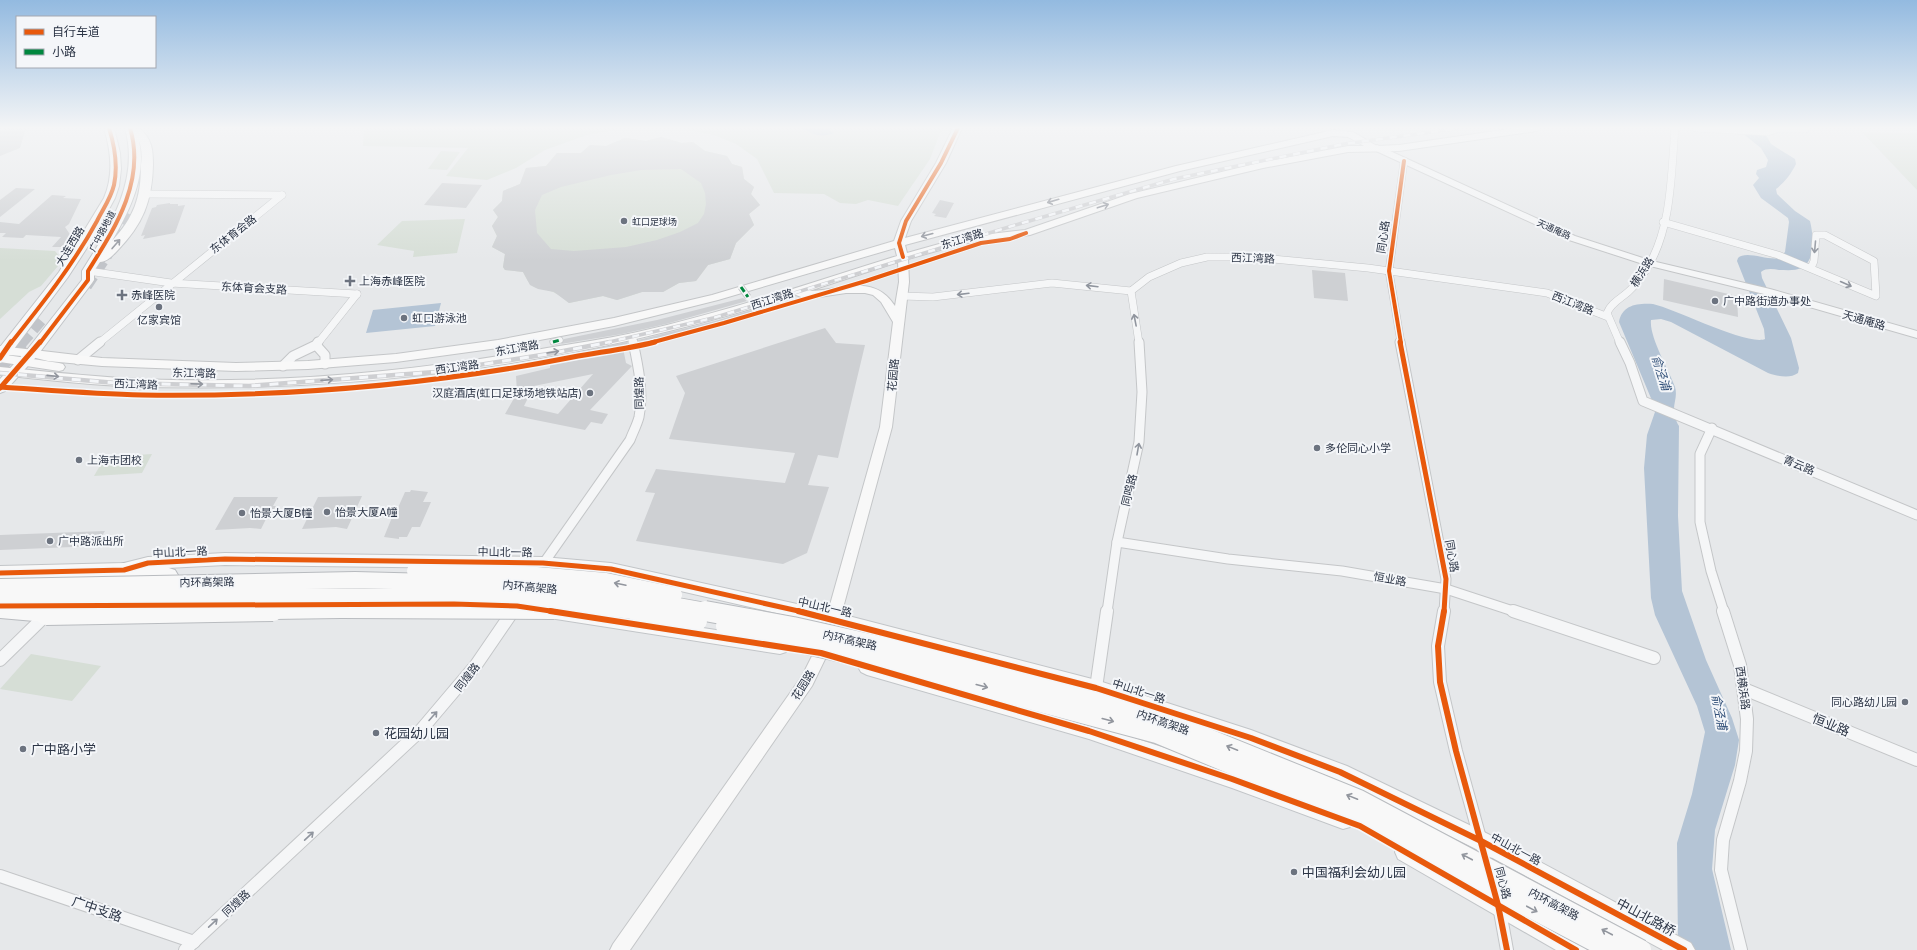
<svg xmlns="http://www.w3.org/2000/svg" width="1917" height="950" viewBox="0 0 1917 950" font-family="'Public Sans','Noto Sans SC',sans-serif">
<rect width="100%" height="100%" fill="#e6e8ea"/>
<g fill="#d6ded6">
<path d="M364 128H627L587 135 545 150 516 168 487 180 446 176 468 148 363 146Z"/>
<path d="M678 128H801L810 133H833L829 129 832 128H942L930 159 898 206 868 200 856 204 840 203 824 194 774 193 757 159 736 144 714 135Z"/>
<path d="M1862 132 1917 133V190Z"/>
<path d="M661 137 682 143 693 142 705 151 727 156 732 164 742 167 744 179 754 187 751 194 760 205 749 214 754 225 736 243 730 259 708 265 696 281 679 283 663 292H642L617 300 603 296 569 303C564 299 558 294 553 292 535 285 533 293 523 272L505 270 503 267 505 254 492 247 497 236 492 226 498 217 493 210 502 201 503 191 520 184 526 168 546 166 557 153H581L590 145 606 146 625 138 646 141Z"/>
<path d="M441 151 460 152 447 170 428 169Z"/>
<path d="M465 219 457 253 413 257 414 251 377 245 402 221Z"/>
<path d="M0 248 55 251 59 256 58 266 41 286 29 292 0 319Z"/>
<path d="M152 454 142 473 94 476 105 457Z"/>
<path d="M31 654 101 666 72 701 0 689Z"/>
</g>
<g fill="#b4c4d5">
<path d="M801 128H832L829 130 834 133C820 138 814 135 801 128Z"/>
<path d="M1742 133H1765L1771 144 1795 159 1796 164C1791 174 1785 182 1776 189L1777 194 1795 211 1810 221C1813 234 1817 260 1801 268 1796 271 1786 270 1779 270 1773 269 1766 268 1761 272L1762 278 1791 338 1799 368 1798 373C1790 379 1777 376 1768 373L1671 322 1661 319 1651 320C1649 337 1669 370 1675 387 1679 401 1668 407 1679 426L1678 516 1682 591 1706 660 1732 718 1739 740 1735 765 1715 830 1712 869 1731 950H1678L1677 843 1692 794 1705 732 1697 706 1655 615 1651 598 1644 468 1647 435 1655 412 1653 403 1619 322C1622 305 1637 303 1653 304 1675 309 1748 346 1765 339L1764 329 1737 261 1738 258C1746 250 1768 261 1779 258L1785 252 1789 222 1788 218 1761 198 1753 185 1759 178 1756 174 1757 170 1766 167 1768 160 1761 148Z"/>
<path d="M441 303 435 326 366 333 373 310Z"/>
</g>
<g fill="#ced0d3" fill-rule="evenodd">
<path d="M12 128H26L20 148 0 156V130Z"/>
<path d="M661 137 682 143 693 142 705 151 727 156 732 164 742 167 744 179 754 187 751 194 760 205 749 214 754 225 736 243 730 259 708 265 696 281 679 283 663 292H642L617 300 603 296 569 303 554 292 538 289 530 285 523 272 505 270 503 267 505 254 492 247 497 236 492 226 498 217 493 210 502 201 503 191 520 184 526 168 546 166 557 153H581L590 145 606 146 625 138 646 141ZM681 169 701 183 705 193 706 204 704 214 698 223 680 232 657 240 626 247 574 251 551 249 537 233 535 210 542 195 561 187 611 175 641 170Z"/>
<path d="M442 183 482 185 466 208 424 205Z"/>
<path d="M16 188 35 189 0 217V200Z"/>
<path d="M52 195 66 196 63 198 81 199 69 224 65 227 73 239 64 247H52L61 237 26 235 23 238 2 237 6 233H0V222L19 224Z"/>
<path d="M940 200 954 203 946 218 934 216 936 214 932 213Z"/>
<path d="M170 203V204H178V206L185 205 175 233 143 239 145 235 141 236 152 208 156 207 157 205Z"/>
<path d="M1312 270 1345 273 1348 301 1314 298Z"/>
<path d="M1664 279 1737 296 1738 317 1663 300Z"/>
<path d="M743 298 747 301 666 324 622 334 561 344 564 339 657 320Z"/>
<path d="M765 306 767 309 640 344 638 340 715 321Z"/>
<path d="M825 328 836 343 865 345 838 458 818 455 808 485 829 487 807 553 783 564 636 541 655 493 645 492 656 469 785 483 795 453 669 439 685 393 676 376Z"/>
<path d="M627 342 628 347 623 348 626 363 632 366 590 410 608 414 602 424 591 422 585 430 505 414 517 393 516 376 550 368V358ZM593 374 558 414 524 406 534 386Z"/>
<path d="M411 490 428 492 423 502H431L420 527H412L407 537H399V539L384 537 395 510H397L405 492H410Z"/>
<path d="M362 496 347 529 336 527 302 529 318 497Z"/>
<path d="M234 497H278L273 506H276L272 513 269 519H266L261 529 250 528 215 530Z"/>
<path d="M105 531 96 546 0 550V535Z"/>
</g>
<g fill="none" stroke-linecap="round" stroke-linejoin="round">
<g stroke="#c1c4c9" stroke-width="12" stroke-dasharray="12 6" stroke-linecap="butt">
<path d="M86 286 106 256 130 208"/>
<path d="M21 343 41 320"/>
</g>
<path stroke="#c1c4c9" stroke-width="15" stroke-dasharray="15 8" stroke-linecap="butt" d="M0 366 21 342"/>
<g stroke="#c4c6c8" stroke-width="7">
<path id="pedestrian" d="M553 342 560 340"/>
</g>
<g stroke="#c4c6c8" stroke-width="8">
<g id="minor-far2">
<path d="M1696 128 1768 132 1776 129H1805"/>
<path d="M146 194 282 195"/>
<path d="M1663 222 1778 255 1876 296 1874 261 1825 235H1816L1814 261 1811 268"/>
<path d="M88 271 171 283 357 294"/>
<path d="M1131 291 1139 343"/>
<path d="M902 296 933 297 1052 283 1131 291 1149 277 1181 263 1207 257H1251L1368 268 1547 293 1608 317"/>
<path d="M632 337 633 343"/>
<path d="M99 343 282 195"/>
<path d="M318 343 357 294"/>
<path d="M1401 343 1389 271 1404 161"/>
<path d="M1620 343 1607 313C1611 303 1620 299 1628 292 1635 286 1641 278 1646 270 1672 229 1671 175 1675 128"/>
</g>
</g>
<g stroke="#c4c6c8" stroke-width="11">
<g id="minor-far1">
<path d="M1400 342 1446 579 1444 612"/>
<path d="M1620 342 1630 363 1643 401 1917 515"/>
<path d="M316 345 325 355V364"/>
<path d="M78 360 100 342"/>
<path d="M283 366 293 356 316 345 318 342"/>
<path d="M1712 428 1700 454V522L1711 571 1724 612"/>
<path d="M1117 542 1228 559 1342 571 1446 589 1516 612"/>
<path d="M541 567 630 440C633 432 637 425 639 417 644 393 638 365 633 342"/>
<path d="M513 612 515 609"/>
<path d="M1107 612 1117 542 1139 442 1142 392 1139 342"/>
</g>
</g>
<g stroke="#c4c6c8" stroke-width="14">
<g id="minor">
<path d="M1444 611 1438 646 1440 682 1456 751 1488 867"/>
<path d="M1513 611 1654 658"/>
<path d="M1723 611 1740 665 1747 719 1746 751 1740 781 1723 840 1721 870 1741 950"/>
<path d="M0 660 46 615"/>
<path d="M1096 688 1107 611"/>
<path d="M1744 689 1917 760"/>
<path d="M0 876 194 942"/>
<path d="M1499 906 1507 950"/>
<path d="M185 950 421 730 476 665 513 611"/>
</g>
</g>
<g stroke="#c4c6c8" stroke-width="2">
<path id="tertiary" d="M1377 145 1575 236 1652 261 1770 289 1917 331V338L1764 294 1646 265 1569 240 1374 150 1373 148Z"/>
</g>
<g stroke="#c4c6c8" stroke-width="2">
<g id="secondary">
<path d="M953 128H962L946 163 911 221 905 238 1176 166 1333 130 1353 132 1377 146 1399 145 1516 128H1541L1537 131 1399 151 1348 152 1263 168 1137 198 1030 235 965 243 908 259 909 282 892 427 840 619 828 653 812 686 630 950H610L613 944 802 676 814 652 826 619 880 427 893 322 881 302 873 295 865 293H846L812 298 801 297 796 295C580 365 348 395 121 386 81 384 40 379 0 375V367C39 371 79 375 119 378 262 386 407 373 547 348 576 343 605 339 633 333 723 313 810 283 897 256L895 248 718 300 614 326 498 348 396 362 308 369 236 371 102 366 48 361 32 357 0 354V346L102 358 236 363 308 361 396 354 498 340 614 318 712 295 894 241 901 221 936 163ZM1333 136 1348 137 1364 146H1348L1263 162 1130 194 1025 230 964 237 907 253 905 245 1180 171ZM898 262 899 282 895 306C873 272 840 291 809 291Z"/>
<path d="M0 354 59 363 63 364 65 367 63 370 59 371 0 362Z"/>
</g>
</g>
<g stroke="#c2c5c8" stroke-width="2">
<g id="primary">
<path d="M104 128H114L120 153 121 169 119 186 115 198 94 237 68 277 5 361 0 363V347L59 272 104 198C114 175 111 151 104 128Z"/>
<path d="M125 128 140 129C152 139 153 150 153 165 152 202 143 224 117 251 112 256 107 262 100 262L94 271V280L92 283 37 356 5 391 0 393V379L27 350 82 280V271C109 228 140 181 125 128ZM139 141C142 149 142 157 141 165 141 198 134 217 112 241 129 212 147 176 139 141Z"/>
<path d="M225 553 543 557 611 563 833 612 1096 680 1251 730 1347 766 1488 834 1691 943 1695 950H1663L1474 848 1333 778 1250 746 1096 696 833 626 611 575 543 569 225 565 148 569 124 577 0 580V566L124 563 148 557Z"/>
<path d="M543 603 780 640 786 642 789 647 786 652 780 654 543 617 537 615 535 610 537 605Z"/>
<path d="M867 659 1089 723 1232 770 1343 811 1350 813 1353 820 1350 827 1343 829 1232 788 1089 739 867 675 861 672 858 667 861 662Z"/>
<path d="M1405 842 1583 943 1587 950H1556L1398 859 1395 852 1398 845Z"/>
</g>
</g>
<g stroke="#b8bbbf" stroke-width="2">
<g id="trunk">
<path d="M124 563 169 568 175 570 178 575 175 580 169 582 124 577 118 575 115 570 118 565Z"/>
<path d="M0 604 46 608 52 610 55 615 52 620 46 622 0 618Z"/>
</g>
</g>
<use href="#pedestrian" stroke="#f5f6f7" stroke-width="5.5"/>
<use href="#minor-far2" stroke="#f5f6f7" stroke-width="7"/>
<use href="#minor-far1" stroke="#f5f6f7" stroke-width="9"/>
<use href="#minor" stroke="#f5f6f7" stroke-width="12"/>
<use href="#tertiary" fill="#f5f6f7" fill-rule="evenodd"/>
<use href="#secondary" fill="#f8f8f8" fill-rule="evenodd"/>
<use href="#primary" fill="#f8f8f8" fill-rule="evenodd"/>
<use href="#trunk" fill="#f8f8f8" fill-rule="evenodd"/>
<g stroke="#cecfd2" stroke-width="3.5">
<path id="rail-far1" d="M605 343 713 318 1012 226 1174 179 1344 144 1461 128"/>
</g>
<g stroke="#cecfd2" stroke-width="4.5">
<path id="rail" d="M0 373 116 383 249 386 435 372 548 354 610 342"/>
</g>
<use href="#rail-far1" stroke="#f4f6f9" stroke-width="2.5" stroke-dasharray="7" stroke-linecap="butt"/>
<use href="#rail" stroke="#f4f6f9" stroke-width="3" stroke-dasharray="9" stroke-linecap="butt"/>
<g stroke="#c4c6c8" stroke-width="7" stroke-linecap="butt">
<path id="pedestrian-bridge" d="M741 287 748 297"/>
</g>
<g stroke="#b8bbbf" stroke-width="18" stroke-linecap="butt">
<g id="trunk-bridge-far1">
<path d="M415 571 477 570 606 581 674 595"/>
<path d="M0 587 355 580 514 584 627 597 711 612"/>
<path d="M0 599 197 596 511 597 642 612"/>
<path d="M214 612 341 610 554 611"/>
</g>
</g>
<g stroke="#b8bbbf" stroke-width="22" stroke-linecap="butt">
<g id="trunk-bridge">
<path d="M636 611 697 621"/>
<path d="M705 611 793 627 923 656 1159 719 1359 800 1641 950"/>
<path d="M46 615 273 611"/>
<path d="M726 626 913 668 1157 733 1355 815 1611 950"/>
</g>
</g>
<use href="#pedestrian-bridge" stroke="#f5f6f7" stroke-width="5.5"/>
<use href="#trunk-bridge-far1" stroke="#f8f8f8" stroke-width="16"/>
<use href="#trunk-bridge" stroke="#f8f8f8" stroke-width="20"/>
<g stroke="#00873e" stroke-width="3" stroke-dasharray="6 3" stroke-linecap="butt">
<path d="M741 287 748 297"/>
<path d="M553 342 560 340"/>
</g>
<g stroke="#f4f6f9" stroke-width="6">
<g id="cycleway-far2">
<path d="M903 257 899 243 906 221 941 163 958 128"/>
<path d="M11 343C42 304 73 265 97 221 103 209 111 198 114 185 118 166 115 147 109 128"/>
<path d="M40 343 88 280V271C115 228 146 181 130 128"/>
<path d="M650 343 724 323 866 281 981 243 1010 239 1026 233"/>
<path d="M1401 343 1389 271 1404 161"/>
</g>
</g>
<g stroke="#f4f6f9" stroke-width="8">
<g id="cycleway-far1">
<path d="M1400 342 1446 579 1444 612"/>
<path d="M0 358 11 342"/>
<path d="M0 387C47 390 95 394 142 395 287 397 431 385 573 357 600 352 628 349 655 342"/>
<path d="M0 388 40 342"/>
<path d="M0 573 124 570 148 563 225 559 543 563 611 569 803 612"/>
<path d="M0 606 454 604 517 606 557 612"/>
</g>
</g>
<g stroke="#f4f6f9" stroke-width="9">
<g id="cycleway">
<path d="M550 611 821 653 1089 731 1232 779 1360 826 1576 950"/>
<path d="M798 611 1096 688 1251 738 1340 772 1481 841 1684 950"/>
<path d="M1444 611 1438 646 1440 682 1456 751 1498 905 1507 950"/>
</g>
</g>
<use href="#cycleway-far2" stroke="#e8590c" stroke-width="4"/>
<use href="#cycleway-far1" stroke="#e8590c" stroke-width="5"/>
<use href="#cycleway" stroke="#e8590c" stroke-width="6"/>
</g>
<defs><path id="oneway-shaft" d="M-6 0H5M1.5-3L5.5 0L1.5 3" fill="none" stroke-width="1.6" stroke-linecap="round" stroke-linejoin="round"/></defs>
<g stroke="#92969e">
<use href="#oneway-shaft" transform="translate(1053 201) rotate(164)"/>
<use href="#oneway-shaft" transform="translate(1103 206) rotate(-18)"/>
<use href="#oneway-shaft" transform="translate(927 235) rotate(165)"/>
<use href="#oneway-shaft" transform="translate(116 244) rotate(-49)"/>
<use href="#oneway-shaft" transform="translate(553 352) rotate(-9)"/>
<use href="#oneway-shaft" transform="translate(53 376) rotate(6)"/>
<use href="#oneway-shaft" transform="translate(327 380) rotate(-4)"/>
<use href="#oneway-shaft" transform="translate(197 384) rotate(2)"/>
<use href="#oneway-shaft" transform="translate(620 584) rotate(-168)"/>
<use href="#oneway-shaft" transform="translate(982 686) rotate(15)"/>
<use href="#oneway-shaft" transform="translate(1108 720) rotate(15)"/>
<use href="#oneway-shaft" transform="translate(1232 748) rotate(-158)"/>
<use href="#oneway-shaft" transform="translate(1352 797) rotate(-158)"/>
<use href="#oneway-shaft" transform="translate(1467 857) rotate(-152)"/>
<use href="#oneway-shaft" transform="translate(1532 909) rotate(28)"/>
<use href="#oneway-shaft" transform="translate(1607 932) rotate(-152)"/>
</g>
<g stroke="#90959e">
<use href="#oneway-shaft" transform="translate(1815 247) rotate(95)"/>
<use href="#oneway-shaft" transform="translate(1846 284) rotate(24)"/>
<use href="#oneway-shaft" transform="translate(1092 286) rotate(-173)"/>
<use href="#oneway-shaft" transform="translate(963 294) rotate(173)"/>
<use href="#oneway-shaft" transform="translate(1135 320) rotate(-101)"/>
<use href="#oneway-shaft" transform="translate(1138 449) rotate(-80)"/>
<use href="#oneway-shaft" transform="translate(433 716) rotate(-48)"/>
<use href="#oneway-shaft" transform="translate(309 836) rotate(-43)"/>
<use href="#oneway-shaft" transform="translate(213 923) rotate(-43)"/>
</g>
<linearGradient id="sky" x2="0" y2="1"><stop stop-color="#93bae0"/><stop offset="0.49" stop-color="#f4f5f6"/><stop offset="1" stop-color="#f4f5f6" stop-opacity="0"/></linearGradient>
<rect width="1917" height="261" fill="url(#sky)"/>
<g fill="#6c737f" stroke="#f4f6f9" stroke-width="1.5">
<circle cx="624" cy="221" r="4"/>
<path d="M348 275h4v4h4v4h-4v4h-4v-4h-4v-4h4z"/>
<path d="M120 289h4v4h4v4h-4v4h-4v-4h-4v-4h4z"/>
<circle cx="1715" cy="301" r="4"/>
<circle cx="159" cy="307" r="4"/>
<circle cx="404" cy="318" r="4"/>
<circle cx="590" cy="393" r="4"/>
<circle cx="1317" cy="448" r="4"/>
<circle cx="79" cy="460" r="4"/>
<circle cx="327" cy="512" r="4"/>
<circle cx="242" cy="513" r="4"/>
<circle cx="50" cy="541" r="4"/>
<circle cx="1905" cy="702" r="4"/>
<circle cx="376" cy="733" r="4"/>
<circle cx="23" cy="749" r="4"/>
<circle cx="1294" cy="872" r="4"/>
</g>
<g text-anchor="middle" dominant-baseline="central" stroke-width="4" stroke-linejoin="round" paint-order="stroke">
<g font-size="9" fill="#2b3445" stroke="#f4f6f9" text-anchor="start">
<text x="632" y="221">虹口足球场</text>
</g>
<g font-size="9" fill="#2b3445" stroke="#f4f6f9">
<text transform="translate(1554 229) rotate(24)">天通庵路</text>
<text transform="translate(102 231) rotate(-62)">广中路地道</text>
</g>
<g font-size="11" fill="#2b3445" stroke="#f4f6f9">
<text transform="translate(233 234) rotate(-38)">东体育会路</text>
<text transform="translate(1383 237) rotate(-82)">同心路</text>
<text transform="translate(962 239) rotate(-17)">东江湾路</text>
<text transform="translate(70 246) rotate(-59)">大连西路</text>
<text transform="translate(1253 258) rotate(2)">西江湾路</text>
<text transform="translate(1642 272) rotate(-57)">横浜路</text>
<text transform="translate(254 288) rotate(3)">东体育会支路</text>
<text transform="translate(772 299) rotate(-18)">西江湾路</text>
<text transform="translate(1573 303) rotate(22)">西江湾路</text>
<text transform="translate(1864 320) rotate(16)">天通庵路</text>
<text transform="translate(517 348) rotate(-10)">东江湾路</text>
<text transform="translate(457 367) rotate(-8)">西江湾路</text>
<text transform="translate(194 373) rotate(1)">东江湾路</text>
<text transform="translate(893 375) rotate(-85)">花园路</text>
<text transform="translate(136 384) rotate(2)">西江湾路</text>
<text transform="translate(639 393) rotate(-91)">同煌路</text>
<text transform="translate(1799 465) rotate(23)">青云路</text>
<text transform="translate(1129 490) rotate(-76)">同鸣路</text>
<text transform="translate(180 552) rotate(-3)">中山北一路</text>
<text transform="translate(505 552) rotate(1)">中山北一路</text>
<text transform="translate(1452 556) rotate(80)">同心路</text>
<text transform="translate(1390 579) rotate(10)">恒业路</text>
<text transform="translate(207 582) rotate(-1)">内环高架路</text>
<text transform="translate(530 587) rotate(5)">内环高架路</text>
<text transform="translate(825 607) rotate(13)">中山北一路</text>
<text transform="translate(850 640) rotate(13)">内环高架路</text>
<text transform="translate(467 677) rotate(-52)">同煌路</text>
<text transform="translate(803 685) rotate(-58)">花园路</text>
<text transform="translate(1743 688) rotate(82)">西横浜路</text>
<text transform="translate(1139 691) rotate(18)">中山北一路</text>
<text transform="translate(1163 722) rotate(19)">内环高架路</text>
<text transform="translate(1516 849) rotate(28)">中山北一路</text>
<text transform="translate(1503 883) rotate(75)">同心路</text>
<text transform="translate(236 903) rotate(-43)">同煌路</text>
<text transform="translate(1554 904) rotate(28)">内环高架路</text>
</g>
<g font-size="11" fill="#2b3445" stroke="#f4f6f9" text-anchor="start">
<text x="359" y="281">上海赤峰医院</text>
<text x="131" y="295">赤峰医院</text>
<text x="1723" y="301">广中路街道办事处</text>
<text x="412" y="318">虹口游泳池</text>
<text x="159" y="320" text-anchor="middle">亿家宾馆</text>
<text x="582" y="393" text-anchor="end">汉庭酒店(虹口足球场地铁站店)</text>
<text x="1325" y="448">多伦同心小学</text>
<text x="87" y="460">上海市团校</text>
<text x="335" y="512">怡景大厦A幢</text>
<text x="250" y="513">怡景大厦B幢</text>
<text x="58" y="541">广中路派出所</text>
<text x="1897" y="702" text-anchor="end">同心路幼儿园</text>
</g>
<g font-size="12" font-style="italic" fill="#34527a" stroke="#f4f6f9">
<text transform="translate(1661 373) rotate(72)">俞泾浦</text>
<text transform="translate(1719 712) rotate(79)">俞泾浦</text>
</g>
<g font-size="13" fill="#2b3445" stroke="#f4f6f9">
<text transform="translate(1831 725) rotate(22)">恒业路</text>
<text transform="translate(97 909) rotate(19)">广中支路</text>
<text transform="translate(1646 917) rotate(28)">中山北路桥</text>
</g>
<g font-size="13" fill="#2b3445" stroke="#f4f6f9" text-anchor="start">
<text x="384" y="733">花园幼儿园</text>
<text x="31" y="749">广中路小学</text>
<text x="1302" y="872">中国福利会幼儿园</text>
</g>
</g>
<rect x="16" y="16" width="140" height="52" fill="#f4f6f9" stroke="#a4a8b1"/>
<rect x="24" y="29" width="20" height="6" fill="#e8590c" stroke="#a4a8b1"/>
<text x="52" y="36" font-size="12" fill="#2b3445">自行车道</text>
<rect x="24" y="49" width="20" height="6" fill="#00873e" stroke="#a4a8b1"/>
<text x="52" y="56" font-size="12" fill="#2b3445">小路</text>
</svg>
